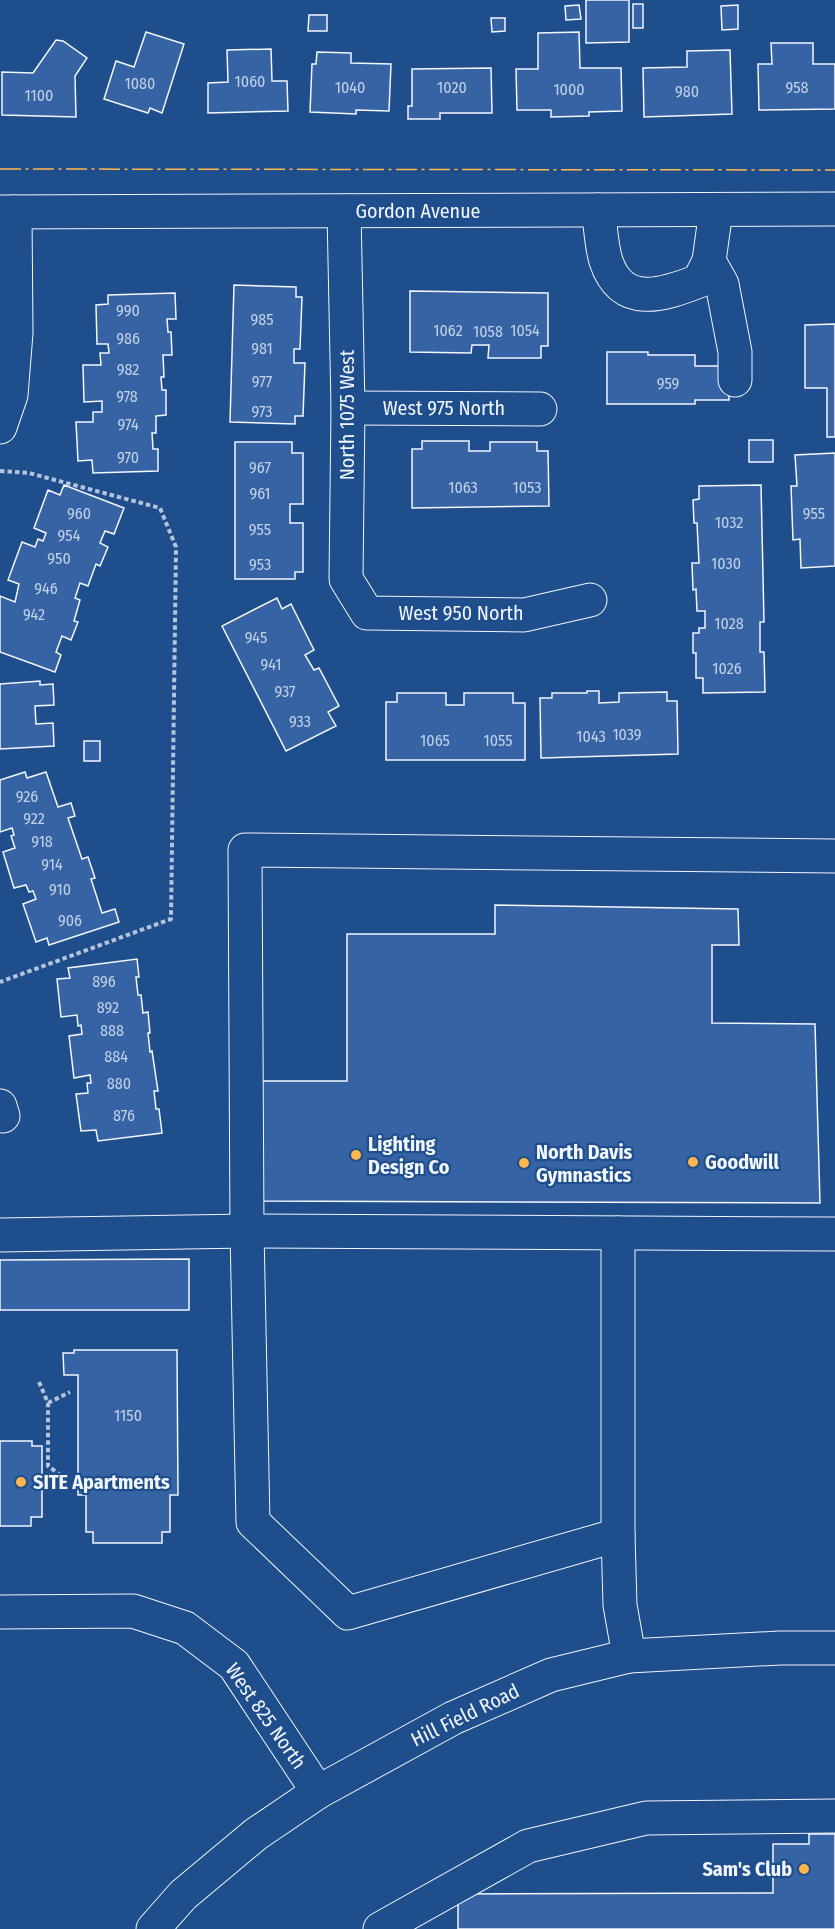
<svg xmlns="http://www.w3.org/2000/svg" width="835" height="1929" viewBox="0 0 835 1929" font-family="'Fira Sans Condensed',sans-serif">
<rect width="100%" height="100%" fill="#1f4e8c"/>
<g fill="#3563a3" stroke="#f2f6ff" stroke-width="1.5">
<path d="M586 0H629V42L586 43Z"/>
<rect x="633" y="4" width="10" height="24"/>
<path d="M579 5 581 19 566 20 565 6Z"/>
<path d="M738 5V29L722 30 721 6Z"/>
<path d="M309 15H327V31H308Z"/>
<path d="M491 18H505V31L492 32Z"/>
<path d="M146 32 184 44 162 113 150 108 148 113 104 99 116 61 134 67Z"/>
<path d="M579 32 580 68H621L622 111 589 112V116L551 117V110H517L516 69H538V33Z"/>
<path d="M56 40 63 41 87 58 75 76 76 117 2 115V72L33 73Z"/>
<path d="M771 43H813V64H835V109L759 110 758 64H772Z"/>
<path d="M271 49 272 81H287L288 111 208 113V83L228 82 227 50Z"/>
<path d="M730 50 732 114 644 117 643 68 687 67V51Z"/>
<path d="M317 52 351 53V63L391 64 389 111 356 110V114L310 112 312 64H316Z"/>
<path d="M491 68 492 113H440V119H408V106H412V69Z"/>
<path d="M234 285 296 287V297H302L300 349H294V363H305L303 416H295V424L230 422Z"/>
<path d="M410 291 548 293V346H541V358H488L489 345H472L471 353 410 352Z"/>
<path d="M175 293 176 319H167L168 332H171L172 355H163L164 377H161L162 390H166V415L156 416V433H152L153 449H158V471L93 473 92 460 78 461 76 422H93V412H102V401L84 402 83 365H101L100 353H109L108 344H97L96 305 108 304V295Z"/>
<path d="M835 324V437H827V388H805V325Z"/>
<path d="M607 352H648V355H695V366H729V400H695V404H607Z"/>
<rect x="749" y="440" width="24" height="22"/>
<path d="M422 441H469V451H490V442H537V451H548L549 506 412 508V449H422Z"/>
<path d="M235 442H292V453H303V504H290V523H303V572H295V579H235Z"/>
<path d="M835 453V566L801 568 800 539 793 540 791 486H797L795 455Z"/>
<path d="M64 485 124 508 114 534 105 531 100 543 108 547 100 566 96 564 88 586 80 583 75 598 80 600 74 621 78 622 71 640 62 636 56 652 61 655 55 672 0 652V596L15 602 19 584 8 580 22 542 35 547 38 539 43 541 46 533 34 528 48 490 60 495Z"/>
<path d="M761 485 764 622H760V652H764L765 692 703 693V678H696V653H693V633H699V628H705V611H697L696 589 693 590 692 563H699L697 523H694L693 500 699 499V486Z"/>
<path d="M277 598 282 609 291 604 314 650 305 655 314 670 319 668 339 706 328 712 336 726 286 751 222 626Z"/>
<path d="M40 681V685L53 684 54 705 35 706 36 724 53 723 54 746 0 749V684Z"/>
<path d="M587 691H599V703L619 702V693L667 692V701H677L678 754 541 758 540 698H552V693H587Z"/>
<path d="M397 693H446V705H464V693H513V703H525V760H386V702H397Z"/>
<rect x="84" y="741" width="16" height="20"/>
<path d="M25 772 27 778 46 772 58 807 71 803 75 816 68 818 82 859 88 857 95 878 91 879 102 913 115 909 119 922 49 945 47 938 36 942 23 904 36 899 33 891 29 892 26 885 14 888 3 852 15 848 11 836 14 835 12 828 0 832V780Z"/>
<path d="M495 905 738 909 739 945H712V1023L815 1024 820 1203 258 1201 257 1081H347V934H495Z"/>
<path d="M137 959 139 977H136L138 995H141L143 1013 148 1012 150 1033H148L150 1052 152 1051 158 1091H154L156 1109H159L162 1133 98 1141 96 1130 81 1131 76 1094 88 1093 87 1083H91L90 1075 74 1078 69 1036 82 1034 81 1025 78 1026 77 1015 61 1017 57 979 70 978 68 968Z"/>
<path d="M189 1259V1310H0V1260Z"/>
<path d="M74 1350H177L178 1495H170V1532H162V1543H93V1532H86V1495H78V1375H64L63 1353H74Z"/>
<path d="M0 1441H32V1446H42V1517H31V1526H0Z"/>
<path d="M809 1834H835V1929H458V1894L773 1893V1844H809Z"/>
</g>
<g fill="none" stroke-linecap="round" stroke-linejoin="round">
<g stroke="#f2f6ff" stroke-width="35">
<g id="minor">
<path d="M598 210C601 227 601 245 606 261 622 309 663 295 699 281L709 261 716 210"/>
<path d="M344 211 348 408 346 579 367 613 524 615 590 600"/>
<path d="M709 261 722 284 735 352V380"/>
<path d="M348 408 540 409"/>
<path d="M0 427 11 395 16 333 15 212"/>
<path d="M0 1106 3 1116"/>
<path d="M618 1233V1535L620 1605 629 1656"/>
<path d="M0 1235 247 1231 835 1234"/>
<path d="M618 1535 348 1613 253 1522 247 1231 245 850 835 856"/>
<path d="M0 1612 133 1611 185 1628 234 1665 318 1792"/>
<path d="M380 1929 528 1846 646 1818 835 1816"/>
</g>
</g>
<g stroke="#f2f6ff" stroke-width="35">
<g id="major">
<path d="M0 212 835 209"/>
<path d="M153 1929 183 1895 256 1834 318 1792 453 1718 551 1675 629 1656 780 1648H835"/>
</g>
</g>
<g stroke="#b3c4dc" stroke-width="4" stroke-dasharray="4.5 3" stroke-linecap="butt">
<path d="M0 471 29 473 160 508 176 547 171 919 0 982"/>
<path d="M39 1382 48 1403V1466L62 1476"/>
<path d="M48 1403 70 1392"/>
</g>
<use href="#minor" stroke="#1f4e8c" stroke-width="33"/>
<use href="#major" stroke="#1f4e8c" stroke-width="33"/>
<path stroke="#ffb74d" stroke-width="1.5" stroke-dasharray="21 4.5 3 4.5" stroke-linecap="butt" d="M0 169 835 170"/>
</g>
<g fill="#ffb74d" stroke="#1f4e8c" stroke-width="2">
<circle cx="356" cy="1155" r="6"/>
<circle cx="693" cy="1162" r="6"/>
<circle cx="524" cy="1163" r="6"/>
<circle cx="21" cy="1482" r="6"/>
<circle cx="804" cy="1869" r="6"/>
</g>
<g text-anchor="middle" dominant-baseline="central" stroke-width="4.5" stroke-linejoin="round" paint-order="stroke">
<g font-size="16" fill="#c3d1e8">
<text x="250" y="81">1060</text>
<text x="140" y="83">1080</text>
<text x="350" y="87">1040</text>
<text x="452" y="87">1020</text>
<text x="797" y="87">958</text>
<text x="569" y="89">1000</text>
<text x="687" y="91">980</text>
<text x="39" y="95">1100</text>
<text x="128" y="310">990</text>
<text x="262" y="319">985</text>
<text x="448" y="330">1062</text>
<text x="525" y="330">1054</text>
<text x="488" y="331">1058</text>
<text x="128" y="338">986</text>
<text x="262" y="348">981</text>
<text x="128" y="369">982</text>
<text x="262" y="381">977</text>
<text x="668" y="383">959</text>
<text x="127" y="396">978</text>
<text x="262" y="411">973</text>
<text x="128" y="424">974</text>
<text x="128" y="457">970</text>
<text x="260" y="467">967</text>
<text x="463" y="487">1063</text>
<text x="527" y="487">1053</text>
<text x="260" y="493">961</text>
<text x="79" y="513">960</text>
<text x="814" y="513">955</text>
<text x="729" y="522">1032</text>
<text x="260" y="529">955</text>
<text x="69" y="535">954</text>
<text x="59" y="558">950</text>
<text x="726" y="563">1030</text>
<text x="260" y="564">953</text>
<text x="46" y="588">946</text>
<text x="34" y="614">942</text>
<text x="729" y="623">1028</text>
<text x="256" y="637">945</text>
<text x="271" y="664">941</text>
<text x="727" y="668">1026</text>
<text x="285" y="691">937</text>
<text x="300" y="721">933</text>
<text x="627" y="734">1039</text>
<text x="591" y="736">1043</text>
<text x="435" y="740">1065</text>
<text x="498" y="740">1055</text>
<text x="27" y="796">926</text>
<text x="34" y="818">922</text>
<text x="42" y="841">918</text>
<text x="52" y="864">914</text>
<text x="60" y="889">910</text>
<text x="70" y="920">906</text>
<text x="104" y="981">896</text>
<text x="108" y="1007">892</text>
<text x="112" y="1030">888</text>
<text x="116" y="1056">884</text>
<text x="119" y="1083">880</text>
<text x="124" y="1115">876</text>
<text x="128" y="1415">1150</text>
</g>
<g font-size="20" fill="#f2f6ff" stroke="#1f4e8c">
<text x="418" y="211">Gordon Avenue</text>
<text x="444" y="408">West 975 North</text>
<text transform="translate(347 415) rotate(-90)">North 1075 West</text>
<text x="461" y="613">West 950 North</text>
<text transform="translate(465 1715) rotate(-26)">Hill Field Road</text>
<text transform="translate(266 1716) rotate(55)">West 825 North</text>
</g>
<g font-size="20" font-weight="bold" fill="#f2f6ff" stroke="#1f4e8c" text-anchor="start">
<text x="368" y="1144">Lighting<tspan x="368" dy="23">Design Co</tspan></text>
<text x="536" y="1152">North Davis<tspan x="536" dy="23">Gymnastics</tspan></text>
<text x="705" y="1162">Goodwill</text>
<text x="33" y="1482">SITE Apartments</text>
<text x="792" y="1869" text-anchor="end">Sam's Club</text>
</g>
</g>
</svg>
